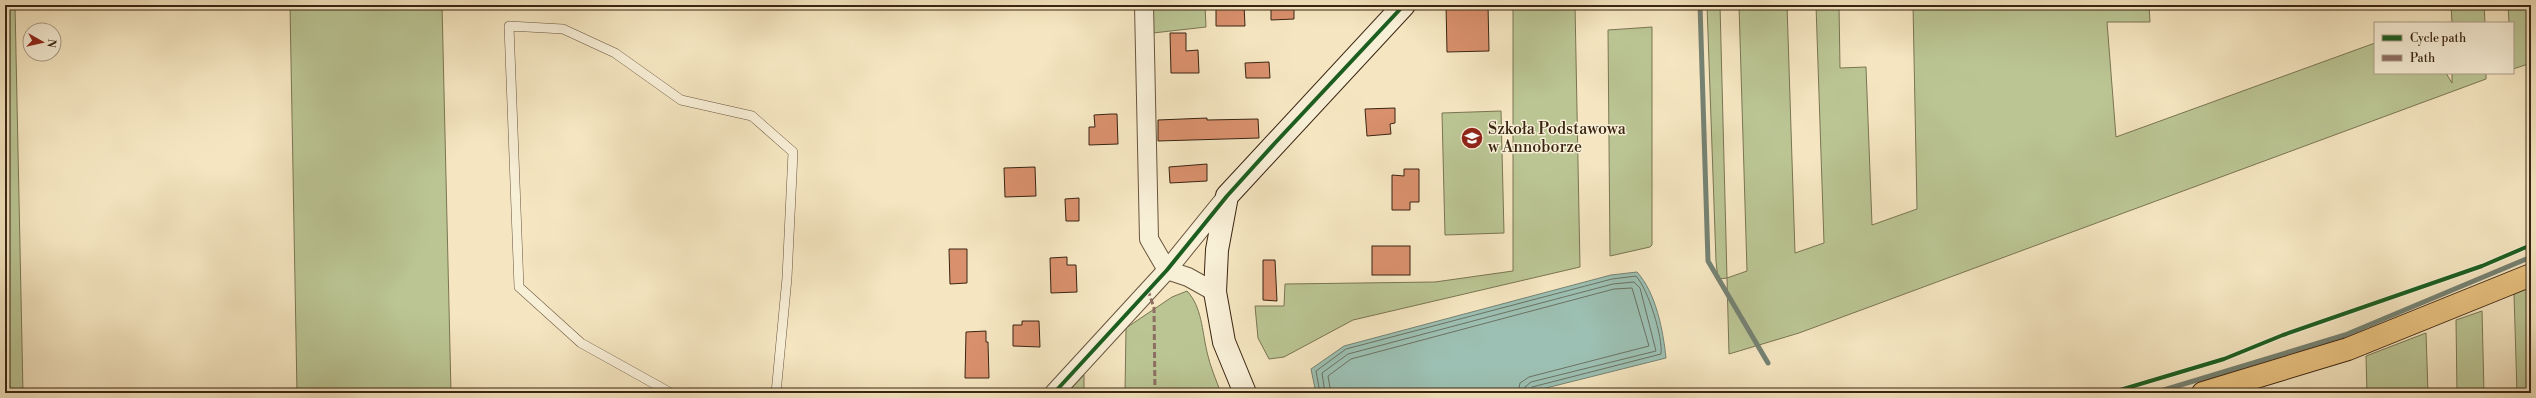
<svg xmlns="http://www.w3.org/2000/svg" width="2536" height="398" viewBox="0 0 2536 398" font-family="'Libre Bodoni',serif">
<rect width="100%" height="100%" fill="#f5e6c1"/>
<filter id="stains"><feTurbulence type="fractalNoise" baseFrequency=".005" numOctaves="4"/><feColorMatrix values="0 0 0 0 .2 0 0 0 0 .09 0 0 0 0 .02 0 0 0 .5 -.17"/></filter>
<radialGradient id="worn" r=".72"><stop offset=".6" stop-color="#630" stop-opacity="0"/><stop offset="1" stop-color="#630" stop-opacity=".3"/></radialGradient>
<g fill="#bbc594" stroke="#7a7553">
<path d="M5 5H15L23 393H5Z"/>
<path d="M290 5H442L451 393H297Z"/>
<path d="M1153 5H1205L1206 27 1153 33Z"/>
<path d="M1513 5H1575L1580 267 1353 320 1284 357 1269 359 1258 338 1255 306H1284L1285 284 1435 282 1513 271Z"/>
<path d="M1707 5H1720L1727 278 1747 271 1739 5H1787L1795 253 1824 243 1816 5H1839L1840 68 1866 67 1872 225 1917 209 1913 5H2149L2150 22H2107L2116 137 2375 43V73H2446L2452 83V73H2486V79L1799 333 1729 354 1727 278 1718 279 1716 261Z"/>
<path d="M2451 5H2484L2485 23H2452Z"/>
<path d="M2508 5H2531V63L2513 69V23H2509Z"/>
<path d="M1652 27V245L1650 247 1610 256 1608 30Z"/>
<path d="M1501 111 1504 233 1445 235 1442 113Z"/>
<path d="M2531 287V393H2517L2514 294Z"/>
<path d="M1187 291C1202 307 1202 331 1207 352 1210 366 1216 380 1221 393H1125L1126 328 1172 297Z"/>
<path d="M2482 311 2484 393H2457L2456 320Z"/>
<path d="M2426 333 2428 393H2367L2366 356Z"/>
<path d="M1084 375V393H1067Z"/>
</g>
<path fill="#9cc0b3" stroke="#758273" d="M1637 272C1656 293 1663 330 1666 358L1526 393H1316L1311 369 1344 346 1611 275Z"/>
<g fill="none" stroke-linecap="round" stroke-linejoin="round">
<g stroke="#6b7262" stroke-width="1">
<path d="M1320 393 1316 371 1346 349 1612 279 1636 276C1648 289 1663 337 1661 354L1532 387 1529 393"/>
<path d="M1325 393 1322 373 1348 354 1613 284 1634 282 1640 288 1656 351 1531 382 1525 387 1524 393"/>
<path d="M1331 393 1328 376 1351 359 1614 289 1632 288 1649 346 1529 377 1520 383 1518 393"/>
</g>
<g stroke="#758273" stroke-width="5">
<path d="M1700 5 1708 261 1768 363"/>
<path d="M2154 393 2345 335 2531 257"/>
</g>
</g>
<g fill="#d9906d" stroke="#3a2512">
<path d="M1216 5H1244L1245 26H1216Z"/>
<path d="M1271 5H1294V19L1271 20Z"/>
<path d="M1446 5H1488L1489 51 1447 52Z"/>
<path d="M1170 33H1186V51L1198 50 1199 73H1171Z"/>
<path d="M1269 62 1270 78H1246L1245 63Z"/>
<path d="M1395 108V123L1390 124 1391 134 1367 136 1365 109Z"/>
<path d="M1111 114H1117L1118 144 1089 145V127H1095L1094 115Z"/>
<path d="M1207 118V120L1258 119 1259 138 1158 141V120Z"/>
<path d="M1207 164V181L1170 183 1169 167Z"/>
<path d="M1035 167 1036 196 1005 197 1004 168Z"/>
<path d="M1404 169H1419V202H1410V210H1392V175L1404 176Z"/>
<path d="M1079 198V221H1066L1065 199Z"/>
<rect x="1372" y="246" width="38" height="29"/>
<path d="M949 249H967V283L950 284Z"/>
<path d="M1067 257V265H1076L1077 292 1051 293 1050 258Z"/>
<path d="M1263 260H1275L1277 301 1263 300Z"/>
<path d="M1022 321H1039L1040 347 1013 346V325H1022Z"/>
<path d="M986 331V342H988L989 378H965L966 332Z"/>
</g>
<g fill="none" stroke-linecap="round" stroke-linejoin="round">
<g stroke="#69553e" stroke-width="10">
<path id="lane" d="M671 393 581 343 519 287 509 26 563 29 615 53 681 100 752 116 793 152 787 278 776 393"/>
</g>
<g stroke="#69553e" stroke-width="20">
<g id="street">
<path d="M1144 5 1149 239 1167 270 1188 277 1215 292"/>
<path d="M1054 393 1167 270 1227 196"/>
</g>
</g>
<g stroke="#3a2512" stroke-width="24">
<path id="secondary" d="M1245 393 1224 342 1215 292 1217 250 1227 196 1404 5"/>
</g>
<g stroke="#3a2512" stroke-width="24">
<path id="highway" d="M2203 393 2348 349 2531 275"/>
</g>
<use href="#lane" stroke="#f8efd7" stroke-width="9"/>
<use href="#street" stroke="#f8efd7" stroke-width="18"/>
<use href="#secondary" stroke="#f8efd7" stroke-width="22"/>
<use href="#highway" stroke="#eac380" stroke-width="22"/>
<path stroke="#8d6e63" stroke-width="3" stroke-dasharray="6 3" stroke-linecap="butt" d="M1148 290 1154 308 1155 393"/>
<g stroke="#f8efd7" stroke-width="6">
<g id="cycleway">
<path d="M1054 393 1167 270 1227 196 1275 143 1404 5"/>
<path d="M2110 393 2224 359 2283 335 2482 266 2531 245"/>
</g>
</g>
<use href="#cycleway" stroke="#1b5e20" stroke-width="4"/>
</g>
<defs>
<g id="school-disc" transform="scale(1.15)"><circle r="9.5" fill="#8f2418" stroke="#f8efd7"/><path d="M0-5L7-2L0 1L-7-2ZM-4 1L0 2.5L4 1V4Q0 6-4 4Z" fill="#fff"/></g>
</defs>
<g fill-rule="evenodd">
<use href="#school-disc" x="1472" y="138"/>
</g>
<g text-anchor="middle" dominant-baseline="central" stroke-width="3" stroke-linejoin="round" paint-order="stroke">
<g font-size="16" fill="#3a2512" stroke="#f8efd7" text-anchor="start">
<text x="1488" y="129">Szkoła Podstawowa<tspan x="1488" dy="18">w Annoborze</tspan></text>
</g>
</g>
<rect width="2536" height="398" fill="none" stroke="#f5e6c1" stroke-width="20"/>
<rect x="6" y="6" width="2524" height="386" fill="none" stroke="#3a2512" stroke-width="2"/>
<rect x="10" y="10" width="2516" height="378" fill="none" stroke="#3a2512"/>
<rect x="2374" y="22" width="140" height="52" fill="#f8efd7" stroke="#ac9e88"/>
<rect x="2382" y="35" width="20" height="6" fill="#1b5e20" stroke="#ac9e88"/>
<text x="2410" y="42" font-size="12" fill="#3a2512">Cycle path</text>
<rect x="2382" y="55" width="20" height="6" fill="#8d6e63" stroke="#ac9e88"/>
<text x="2410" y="62" font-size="12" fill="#3a2512">Path</text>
<g transform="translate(42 42) rotate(98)"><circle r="19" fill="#f8efd7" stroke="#ac9e88"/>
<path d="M0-3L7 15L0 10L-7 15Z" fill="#8f2418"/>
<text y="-6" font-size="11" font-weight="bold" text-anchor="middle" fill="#3a2512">N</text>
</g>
<rect width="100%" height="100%" filter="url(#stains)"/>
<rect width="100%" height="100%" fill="url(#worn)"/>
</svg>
